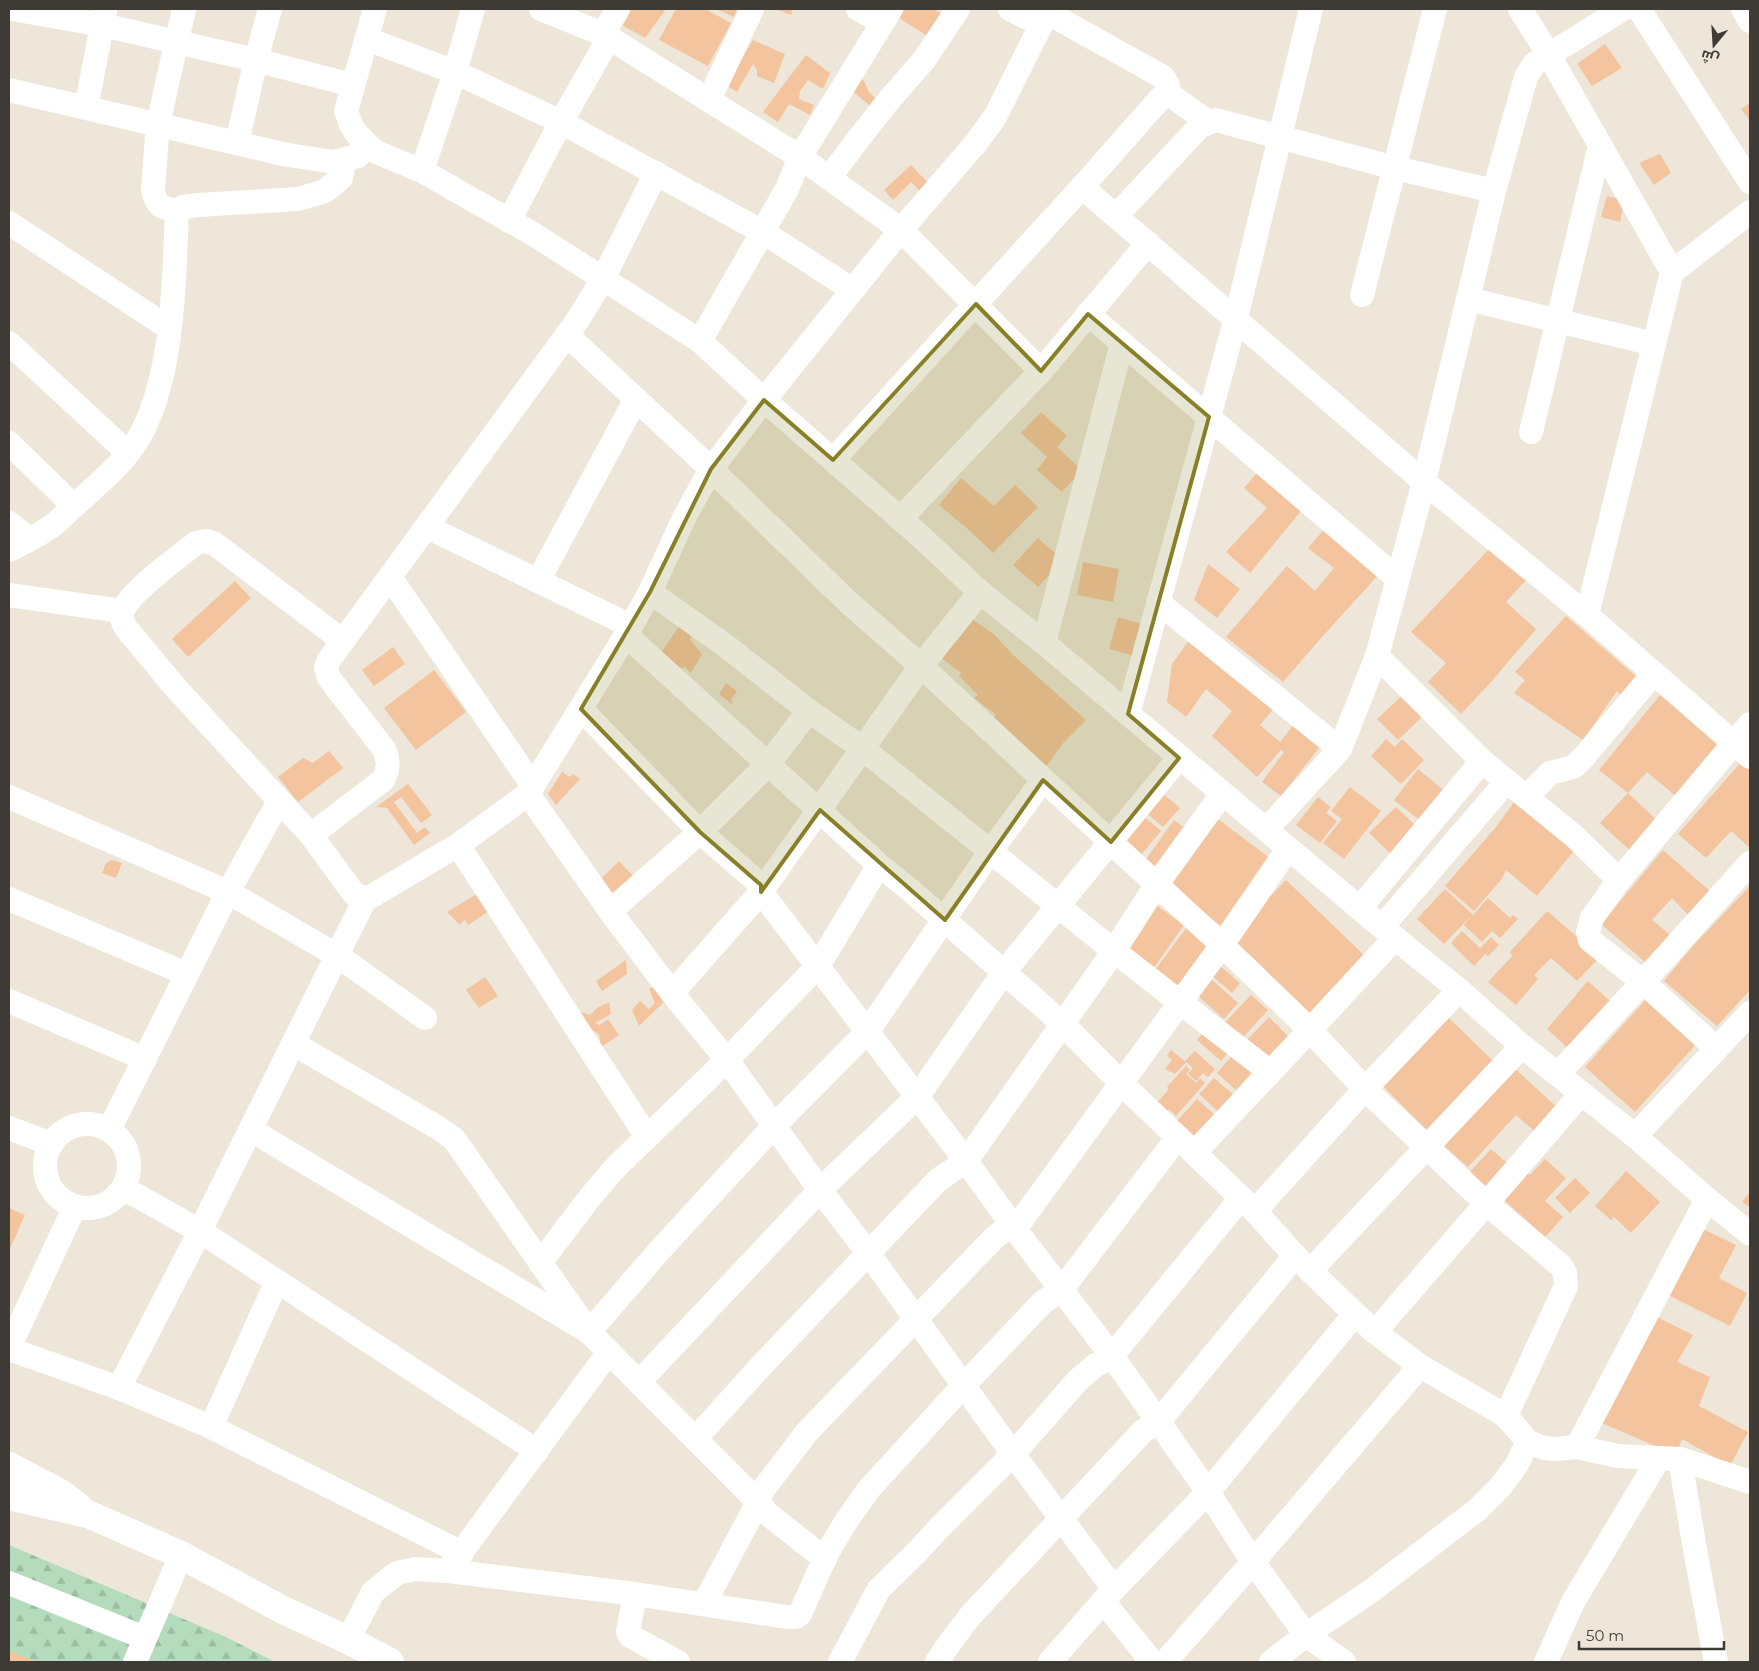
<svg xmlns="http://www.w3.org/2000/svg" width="1759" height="1671" viewBox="0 0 1759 1671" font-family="Montserrat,Cairo,sans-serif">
<defs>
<pattern id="forest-firs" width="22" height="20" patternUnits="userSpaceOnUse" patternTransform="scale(1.25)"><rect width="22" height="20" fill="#b4dbbb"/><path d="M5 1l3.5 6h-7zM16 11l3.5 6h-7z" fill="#9cbda1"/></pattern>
</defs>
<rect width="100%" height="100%" fill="#ede6d9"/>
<path fill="url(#forest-firs)" d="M9 1545 226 1637 275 1662H9Z"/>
<g fill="#f3c49e">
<path d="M631 9H666L645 38 620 24Z"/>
<path d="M676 9H705L731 23 708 66 659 40Z"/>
<path d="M716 9H737L734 17Z"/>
<path d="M776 9H793L791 15Z"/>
<path d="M905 9H934L944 15 929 37 899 18Z"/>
<path d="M753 40 785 54 774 83 757 76V70L753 64 737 92 726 85Z"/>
<path d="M1605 44 1622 68 1592 86 1577 64Z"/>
<path d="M806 55 830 73 823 89 808 80 800 91 799 99 814 105 810 115 789 104 778 122 763 112Z"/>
<path d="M860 77 864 81 869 92 880 102 874 109 850 89Z"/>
<path d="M1750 103V121L1741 109Z"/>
<path d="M1660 154 1671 173 1654 185 1639 163Z"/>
<path d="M911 165 930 185 924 195 911 182 893 200 884 190Z"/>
<path d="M1607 196 1624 200 1620 222 1601 217Z"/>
<path d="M1041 412 1067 436 1057 447 1082 470 1062 492 1037 470 1047 457 1021 433Z"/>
<path d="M1261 468 1305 506 1250 573 1226 552 1267 508 1244 488Z"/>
<path d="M961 478 994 506 1015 485 1038 507 993 553 970 531 939 505Z"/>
<path d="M1328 525 1381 572 1321 638 1283 682 1226 637 1287 566 1315 591 1334 568 1308 548Z"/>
<path d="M1038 538 1063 560 1038 587 1013 565Z"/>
<path d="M1492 546 1528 578 1506 602 1536 629 1492 681 1461 714 1428 682 1446 663 1411 632Z"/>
<path d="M1083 562 1119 569 1113 602 1077 595Z"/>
<path d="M1208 564 1240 589 1217 618 1194 600Z"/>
<path d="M235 581 251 598 188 657 172 639Z"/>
<path d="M1566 616 1639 679 1622 697 1617 691 1583 740 1514 693 1525 680 1515 672Z"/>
<path d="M1118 617 1146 625 1138 657 1109 649Z"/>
<path d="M970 618 994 634 1012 654 1086 720 1064 742 1046 767 993 718 996 715 974 698 978 695 959 676 961 673 939 656Z"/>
<path d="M680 625 692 633 690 640 702 654 691 673 685 667 681 668 660 654Z"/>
<path d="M1190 639 1275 707 1260 725 1280 742 1296 722 1323 743 1281 796 1262 782 1284 752 1281 750 1257 777 1212 736 1232 711 1206 689 1186 717 1167 702 1172 664Z"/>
<path d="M393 647 405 664 374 686 362 670Z"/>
<path d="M434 670 466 712 416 750 384 708Z"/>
<path d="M726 683 737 691 731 699 733 705 719 694Z"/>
<path d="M1404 694 1424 715 1398 740 1377 719Z"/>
<path d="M1660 695 1723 745 1678 798 1647 772 1628 793 1661 824 1634 854 1600 823 1628 793 1599 770Z"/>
<path d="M1386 739 1395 747 1402 739 1424 760 1401 784 1371 756Z"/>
<path d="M329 751 343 768 298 802 278 777 303 758 313 763Z"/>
<path d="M1742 761 1750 768V848L1731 831 1706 858 1678 834Z"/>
<path d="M1418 769 1447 793 1423 823 1394 800Z"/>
<path d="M562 772 570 777 573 774 580 779 556 805 548 794Z"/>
<path d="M408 784 432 815 421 823 401 797 394 802 417 833 425 827 430 833 414 845 387 808 376 807Z"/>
<path d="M1350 787 1381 811 1344 859 1323 843 1342 819 1331 811Z"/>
<path d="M1161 792 1180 808 1163 827 1144 811Z"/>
<path d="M1318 797 1331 807 1326 813 1337 821 1320 843 1296 825Z"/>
<path d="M1517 798 1578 846 1537 896 1506 870 1501 880 1474 911 1445 886 1496 827Z"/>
<path d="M1396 807 1417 827 1391 854 1369 833Z"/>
<path d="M1141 814 1161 831 1140 856 1120 840Z"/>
<path d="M1218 819 1275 862 1225 929 1168 885Z"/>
<path d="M1174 820 1186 829 1157 871 1144 862Z"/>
<path d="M1663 850 1713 894 1691 918 1672 898 1652 920 1675 939 1651 967 1601 924Z"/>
<path d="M112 860 122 863 116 878 102 873 106 863Z"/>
<path d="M619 861 634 877 617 899 599 881Z"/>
<path d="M1286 880 1366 957 1311 1014 1231 937Z"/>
<path d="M1750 886V990L1717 1026 1664 981 1692 947Z"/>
<path d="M1445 889 1473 915 1488 898 1510 918 1513 915 1518 919 1500 938 1492 931 1482 942 1464 925 1471 916 1444 944 1417 919Z"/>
<path d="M477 894 489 911 468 925 465 919 460 925 447 912Z"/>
<path d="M1156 905 1184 925 1153 969 1125 949Z"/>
<path d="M1547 911 1600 957 1577 981 1551 958 1534 975 1538 979 1516 1005 1488 982 1513 955 1509 953Z"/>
<path d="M1187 927 1215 948 1182 990 1155 970Z"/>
<path d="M1462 931 1480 948 1491 937 1499 945 1488 956 1485 954 1474 966 1451 943Z"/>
<path d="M626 960 627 974 602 991 596 981Z"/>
<path d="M1219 965 1240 983 1232 993 1211 975Z"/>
<path d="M485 977 498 996 479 1008 466 990Z"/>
<path d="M1212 980 1238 1003 1224 1019 1198 996Z"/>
<path d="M1588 981 1612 1003 1571 1051 1547 1029Z"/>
<path d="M657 985 669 997 639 1026 632 1010 640 1001 649 1009 655 1003 649 989Z"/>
<path d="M1251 995 1268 1010 1238 1043 1221 1027Z"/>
<path d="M1649 996 1697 1043 1635 1112 1585 1067Z"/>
<path d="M609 1002 611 1014 595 1023 600 1025 608 1019 619 1035 601 1047 599 1034 589 1028 581 1012 590 1015 597 1008Z"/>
<path d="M1269 1017 1288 1036 1264 1061 1245 1042Z"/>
<path d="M1449 1018 1494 1062 1427 1130 1382 1085Z"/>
<path d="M1206 1029 1230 1050 1221 1061 1197 1040Z"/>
<path d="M1171 1050 1186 1062 1175 1074 1165 1069 1172 1060 1167 1056Z"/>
<path d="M1195 1051 1215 1069 1208 1077 1203 1073 1196 1081 1188 1074 1193 1068 1185 1061Z"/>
<path d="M1233 1055 1252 1072 1236 1090 1217 1073Z"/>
<path d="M1186 1066 1190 1070 1186 1074 1196 1083 1200 1078 1205 1083 1176 1116 1169 1109 1167 1111 1157 1103 1169 1089 1167 1087Z"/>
<path d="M1512 1066 1560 1110 1538 1134 1516 1115 1468 1167 1441 1143Z"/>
<path d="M1214 1078 1236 1097 1221 1114 1199 1094Z"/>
<path d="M1197 1099 1217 1117 1197 1138 1177 1121Z"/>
<path d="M1491 1149 1508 1164 1484 1190 1467 1175Z"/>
<path d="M1545 1159 1566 1178 1545 1201 1563 1217 1545 1237 1502 1198 1526 1172 1530 1175Z"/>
<path d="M1626 1171 1660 1202 1631 1233 1614 1217 1611 1220 1595 1206Z"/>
<path d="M1575 1178 1590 1193 1570 1213 1555 1198Z"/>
<path d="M1750 1192V1207L1742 1202Z"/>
<path d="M9 1208 25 1215 9 1251Z"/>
<path d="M1699 1227 1736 1245 1719 1278 1747 1293 1730 1326 1666 1294Z"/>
<path d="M1655 1316 1693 1335 1677 1362 1710 1377 1699 1406 1748 1432 1730 1466 1682 1439 1676 1455 1602 1423Z"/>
<path d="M9 1651 38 1662H9Z"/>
</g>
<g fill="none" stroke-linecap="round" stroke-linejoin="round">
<g stroke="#fff" stroke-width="24">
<path d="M12 9 102 25 256 60 352 85"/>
<path d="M375 9 346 111 351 125 356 133 374 151 422 171 535 235 700 341 764 400 918 534 980 592 1044 643 1395 938 1459 990 1522 1046 1635 1136 1707 1199 1750 1234"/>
<path d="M541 9 603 34 800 157 901 230 1041 371"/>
<path d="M858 9 882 22"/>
<path d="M1010 9 1041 25"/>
<path d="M1051 9 1041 25 995 117 975 144 901 230 764 400 711 469 686 514 650 592 626 635 528 794 613 915 672 993 727 1060 820 1190 869 1254 1013 1454 1114 1589"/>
<path d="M1520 9 1549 55 1672 272"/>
<path d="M1639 9 1750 182"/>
<path d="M1743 9 1750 21"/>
<path d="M603 34 618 9"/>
<path d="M367 39 455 72 561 122 763 232 853 290"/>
<path d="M9 90 283 154 333 162 358 156"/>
<path d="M1166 92 1208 122"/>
<path d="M709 100 752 9"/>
<path d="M86 108 105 10"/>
<path d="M237 143 256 60 270 9"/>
<path d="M422 171 455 72 473 9"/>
<path d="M829 178 856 142 889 100 924 60 958 9"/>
<path d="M1082 187 1424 482 1587 615 1750 757"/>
<path d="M177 211C161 208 156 206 153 189L158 124 184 9"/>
<path d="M1116 216 1200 126 1216 120 1395 168 1494 191"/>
<path d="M509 221 561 122 609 38"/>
<path d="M9 223 169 328"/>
<path d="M1362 295 1435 9"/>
<path d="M1468 299 1654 344"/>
<path d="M1088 314 1398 579"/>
<path d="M567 335 711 469 847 601 921 666 1222 945 1310 1030 1365 1089 1487 1204 1561 1266 1565 1273 1566 1286 1506 1416"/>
<path d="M700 341 787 189 800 157 891 9"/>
<path d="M9 343 127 452"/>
<path d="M1531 432 1600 145"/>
<path d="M9 443 74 506"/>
<path d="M833 460 1082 187 1166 92 1168 85 1163 77 1048 13"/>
<path d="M900 519 1041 371 1148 243"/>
<path d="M9 523 30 539"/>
<path d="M427 527 631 626"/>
<path d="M9 550C23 543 38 536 52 526 63 518 72 507 83 498 104 479 130 457 143 430 174 368 174 280 177 211L183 207 199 205 298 199 325 191 341 178 345 159"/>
<path d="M390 577 533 786"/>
<path d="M538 581 636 399"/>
<path d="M650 592 726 646 809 711 862 748 1114 951 1270 1072"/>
<path d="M9 595 122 611"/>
<path d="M1158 602 1340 749"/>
<path d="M1587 615 1672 272 1750 212"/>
<path d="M626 635 879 865 909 889 1063 1024 1121 1083 1255 1211 1295 1256 1355 1314 1375 1332 1420 1366 1506 1416 1528 1442 1544 1448 1556 1449 1577 1447 1618 1456 1680 1459 1750 1482"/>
<path d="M343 641 215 544 206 541 196 543C177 558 132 590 123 610 120 616 123 623 126 628L175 687 311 835 354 894 365 899 372 896 458 845 528 794"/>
<path d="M1044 643 1122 343"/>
<path d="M1377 656 1482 761 1574 836 1619 880"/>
<path d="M581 709 700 832 761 885V892L966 1161 1015 1229 1112 1356 1208 1492 1253 1562 1306 1635 1344 1662"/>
<path d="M1128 714 1236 318 1311 9"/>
<path d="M9 797 228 892 338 956 425 1018"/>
<path d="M1526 797 1550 773 1573 767 1583 758 1654 673"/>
<path d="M1266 830 1340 749 1377 656 1424 482 1494 191 1526 77 1534 64 1623 9"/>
<path d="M311 835 383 780C389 769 389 761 384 749L329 678 326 668 329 660 577 321 603 279 656 173"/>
<path d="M458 845 647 1137"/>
<path d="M9 899 187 974"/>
<path d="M1360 908 1482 761"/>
<path d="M613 915 615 907 700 832 768 764 809 711"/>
<path d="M1382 927 1507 781"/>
<path d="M672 993 761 892 921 666 980 592"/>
<path d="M9 1001 145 1059"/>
<path d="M294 1044 437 1127 454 1139 589 1332 758 1502 704 1604"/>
<path d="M1717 1049 1643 982 1590 940 1588 932 1592 918 1619 880 1750 724"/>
<path d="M1558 1074 1643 982 1750 863"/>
<circle cx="87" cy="1166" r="42"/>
<path d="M9 1128 51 1144"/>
<path d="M109 1130 228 892 279 801"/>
<path d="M251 1130 589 1332 659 1251 774 1126 868 1031 990 852 1043 780"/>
<path d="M1635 1136 1750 1013"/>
<path d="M1195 1152 1310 1030 1395 938"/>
<path d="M123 1188 200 1231 537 1451"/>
<path d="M1255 1211 1365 1089 1459 990"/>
<path d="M540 1263 591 1196 617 1166 727 1060 818 966 879 865"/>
<path d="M1310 1271 1522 1046"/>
<path d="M1375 1332 1581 1094"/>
<path d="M9 1348 75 1206"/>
<path d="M9 1349 119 1388 211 1427 462 1553"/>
<path d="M639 1382 820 1190 918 1096 1004 972 1179 758"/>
<path d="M119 1388 200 1231 365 899"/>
<path d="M211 1427 277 1281"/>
<path d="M696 1438 761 1366 938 1180 966 1161 1114 951 1157 884 1222 794"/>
<path d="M1577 1447 1707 1199"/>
<path d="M1680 1459 1694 1544 1716 1662"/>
<path d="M825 1559 769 1515 758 1502 762 1491 807 1432 994 1238 1004 1230 1015 1229 1222 945 1288 849"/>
<path d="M452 1565 609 1352"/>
<path d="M9 1583 145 1638"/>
<path d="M1103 1601 1152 1662"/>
<path d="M348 1640 373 1592 397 1573 416 1569 448 1571 635 1594"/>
<path d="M135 1662 181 1555"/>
<path d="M678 1662 630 1636 628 1632 635 1594 787 1617H796L800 1614 827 1553 847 1520 869 1489 964 1385 1043 1302 1062 1289 1178 1137"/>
<path d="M840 1662 879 1589 917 1552 940 1527 1013 1454 1078 1380 1096 1365 1112 1356 1241 1198"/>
<path d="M937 1662 949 1644 971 1615 1143 1431 1159 1421 1295 1256"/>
<path d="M1050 1662 1114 1589 1208 1492 1355 1314"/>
<path d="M1165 1662 1253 1562 1420 1366"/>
<path d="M1271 1662 1306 1635 1371 1591 1477 1510 1500 1487 1516 1466 1528 1442"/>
<path d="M1546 1662 1573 1602 1659 1458"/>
</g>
<g stroke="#fff" stroke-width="28">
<path d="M9 1466 62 1494 79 1507"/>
<path d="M9 1496 88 1514 181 1555 283 1610 348 1640 390 1662"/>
</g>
</g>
<path fill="#878027" fill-opacity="0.2" stroke="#878027" stroke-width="4" stroke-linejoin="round" d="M976 304 1041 371 1088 314 1209 417 1128 714 1179 758 1111 842 1043 780 945 920 820 810 761 892V885L700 832 581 709 650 592 711 469 764 400 833 460Z"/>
<rect width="1759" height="1671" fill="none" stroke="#3e3b36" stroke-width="20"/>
<g transform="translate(1714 45) rotate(198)" stroke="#ede6d9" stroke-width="4" paint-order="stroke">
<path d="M0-4L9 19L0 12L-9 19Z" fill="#3e3b36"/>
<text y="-8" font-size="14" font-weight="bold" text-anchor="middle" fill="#3e3b36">ش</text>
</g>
<path d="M1579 1641v8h145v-8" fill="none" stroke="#3e3b36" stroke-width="2.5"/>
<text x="1586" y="1641" font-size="15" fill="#3e3b36" stroke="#ede6d9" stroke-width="4" paint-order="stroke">50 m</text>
</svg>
